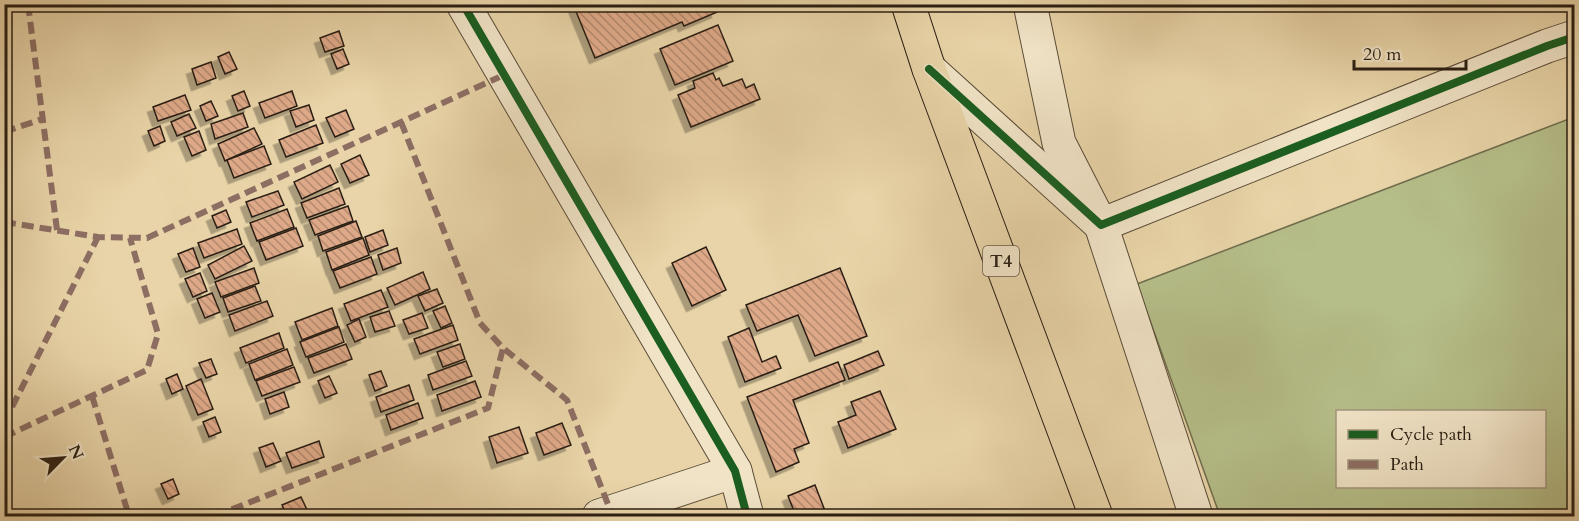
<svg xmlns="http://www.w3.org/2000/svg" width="1579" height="521" viewBox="0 0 1579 521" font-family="Cardo,serif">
<defs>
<pattern id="building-back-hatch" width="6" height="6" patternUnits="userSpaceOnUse" patternTransform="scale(1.5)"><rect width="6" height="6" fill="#dea988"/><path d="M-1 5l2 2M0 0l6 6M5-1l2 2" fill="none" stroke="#b4896e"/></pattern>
<filter id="shadow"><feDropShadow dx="-5.5" dy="5.5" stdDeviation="0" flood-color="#0004"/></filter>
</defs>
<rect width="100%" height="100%" fill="#e8d4a8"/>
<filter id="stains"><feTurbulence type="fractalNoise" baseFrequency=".00333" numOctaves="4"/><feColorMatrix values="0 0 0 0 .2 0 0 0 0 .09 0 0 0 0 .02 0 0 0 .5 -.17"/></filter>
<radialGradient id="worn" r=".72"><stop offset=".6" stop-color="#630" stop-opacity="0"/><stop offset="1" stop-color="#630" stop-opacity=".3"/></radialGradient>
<path fill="#b5bd88" stroke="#706e4e" stroke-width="1.5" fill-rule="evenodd" d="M1574 117V516H1220L1137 284ZM1338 412H1544V486H1338Z"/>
<g fill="url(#building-back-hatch)" stroke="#2a1f13" stroke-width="1.5" filter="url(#shadow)">
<path d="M573 4H714L717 12 684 26 682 22 595 58Z"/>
<path d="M718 25 733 61 675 85 660 49Z"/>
<path d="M339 31 344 46 325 52 320 38Z"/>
<path d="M343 49 349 64 337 69 331 54Z"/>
<path d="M229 52 237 69 225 74 218 57Z"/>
<path d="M211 62 216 78 197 85 192 69Z"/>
<path d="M713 73 716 80 719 78 723 86 742 79 746 88 754 84 760 99 691 127 678 95 695 88 693 81Z"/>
<path d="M244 91 250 106 238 111 232 96Z"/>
<path d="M292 91 297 106 265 118 259 103Z"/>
<path d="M185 95 191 110 158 121 153 107Z"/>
<path d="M211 101 218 116 206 121 200 106Z"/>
<path d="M309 105 314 120 296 127 290 111Z"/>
<path d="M346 110 354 129 335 137 326 118Z"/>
<path d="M243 113 248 127 215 139 211 124Z"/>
<path d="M189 114 196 128 177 136 171 122Z"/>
<path d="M316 125 323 143 286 157 279 140Z"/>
<path d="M160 126 165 141 154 146 148 131Z"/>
<path d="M254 128 262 144 225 161 218 144Z"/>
<path d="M199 131 206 150 192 156 184 137Z"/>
<path d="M264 146 271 164 234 178 227 160Z"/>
<path d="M360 155 369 175 350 183 341 164Z"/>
<path d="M330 165 338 182 302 199 294 182Z"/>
<path d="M339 188 345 204 307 218 301 203Z"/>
<path d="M278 191 284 205 252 217 246 202Z"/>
<path d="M348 206 353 221 315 235 309 220Z"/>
<path d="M287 209 294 227 257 241 250 223Z"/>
<path d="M226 210 231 222 217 228 212 216Z"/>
<path d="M356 221 362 237 323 251 318 236Z"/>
<path d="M296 228 303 246 266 260 259 242Z"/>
<path d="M237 229 242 244 204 258 198 243Z"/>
<path d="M383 230 388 245 370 252 365 237Z"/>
<path d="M363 238 369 255 332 270 326 252Z"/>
<path d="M244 246 252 261 215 279 208 265Z"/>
<path d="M706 247 726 290 692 306 672 263Z"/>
<path d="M193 248 200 267 186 272 178 254Z"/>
<path d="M397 248 401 263 383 270 378 255Z"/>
<path d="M371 257 377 274 340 288 333 271Z"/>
<path d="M254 268 259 283 221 297 215 282Z"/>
<path d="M840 268 867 336 815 356 798 315 757 331 746 305Z"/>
<path d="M423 272 430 289 395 305 387 288Z"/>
<path d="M200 273 207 291 193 297 185 279Z"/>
<path d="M255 286 261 301 228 312 223 298Z"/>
<path d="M437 289 443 303 425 311 418 296Z"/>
<path d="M381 290 388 307 351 321 344 304Z"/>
<path d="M212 293 220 312 205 318 197 299Z"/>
<path d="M267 301 273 316 235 331 229 315Z"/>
<path d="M445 306 452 323 441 328 433 311Z"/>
<path d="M332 308 338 326 302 340 295 322Z"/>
<path d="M389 311 395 326 375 332 370 317Z"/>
<path d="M422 313 428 328 409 334 403 320Z"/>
<path d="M359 319 366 337 355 342 347 325Z"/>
<path d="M453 325 458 340 420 354 414 339Z"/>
<path d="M339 327 344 342 306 357 300 342Z"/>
<path d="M749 328 762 362 776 356 781 368 745 382 728 337Z"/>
<path d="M279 333 284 348 246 363 240 348Z"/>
<path d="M346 344 352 359 314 373 308 358Z"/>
<path d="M460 344 465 359 443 367 437 352Z"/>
<path d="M287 349 293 365 255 380 249 364Z"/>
<path d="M878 351 884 365 849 379 844 365Z"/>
<path d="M211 359 217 374 206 378 199 363Z"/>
<path d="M466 361 472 376 433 390 428 375Z"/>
<path d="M838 362 845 380 793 400 809 443 794 449 799 462 776 472 747 397Z"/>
<path d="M294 367 300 382 262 396 256 381Z"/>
<path d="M381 371 387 386 375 391 369 375Z"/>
<path d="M177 374 183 389 172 394 166 379Z"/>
<path d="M329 376 337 393 325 398 318 381Z"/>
<path d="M201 379 213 409 198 415 186 386Z"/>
<path d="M475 381 481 397 442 411 437 395Z"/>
<path d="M409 385 414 400 381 412 376 397Z"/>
<path d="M880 391 896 429 848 448 838 422 856 415 851 402Z"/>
<path d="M284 392 289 407 270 414 265 399Z"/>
<path d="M418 403 423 418 391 430 386 415Z"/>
<path d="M215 417 221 432 209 437 203 422Z"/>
<path d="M562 423 571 445 544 455 536 433Z"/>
<path d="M519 427 528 453 497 463 489 437Z"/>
<path d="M319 441 324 457 292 468 286 453Z"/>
<path d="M273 443 281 461 266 467 259 448Z"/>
<path d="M173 479 179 494 168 499 161 484Z"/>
<path d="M815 485 827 516H796L788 496Z"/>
<path d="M301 497 309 514 303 516H287L282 505Z"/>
</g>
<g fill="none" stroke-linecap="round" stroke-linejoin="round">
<g stroke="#5a4c38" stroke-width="35">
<g id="minor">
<path d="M463 4 735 471 747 516"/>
<path d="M1030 4 1059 143 1101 225 1196 516"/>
<path d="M929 69 1101 225 1547 46 1574 37"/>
<path d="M599 516 735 471"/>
</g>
</g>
<g stroke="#2a1f13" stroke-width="35">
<path id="highway" d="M908 4 929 69 1096 516"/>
</g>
<use href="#minor" stroke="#f0e3c6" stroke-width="33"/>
<use href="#highway" stroke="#e8d4a8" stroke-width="33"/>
<g stroke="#8d6e63" stroke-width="6" stroke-dasharray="12 6" stroke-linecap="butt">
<path d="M28 4 57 230"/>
<path d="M401 122 480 323 503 348 567 400 611 512"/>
<path d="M4 132 42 119"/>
<path d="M4 222 98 237 147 238 504 75"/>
<path d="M92 396 129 516"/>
<path d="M4 423 98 237"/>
<path d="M4 437 147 370 158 334 130 238"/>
<path d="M215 516 488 408 503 348"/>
</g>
<g stroke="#f0e3c6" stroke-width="11">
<g id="cycleway">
<path d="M463 4 735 471 747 516"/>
<path d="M929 69 1101 225 1547 46 1574 37"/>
</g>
</g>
<use href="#cycleway" stroke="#1b5e20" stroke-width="8"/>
</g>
<g text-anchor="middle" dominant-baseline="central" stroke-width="5" stroke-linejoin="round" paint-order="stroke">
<rect fill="#f0e3c6" stroke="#655a49" stroke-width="1.5" x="983" y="246" width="36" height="30" rx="4.5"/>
<g font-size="18" font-weight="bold" fill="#2a1f13">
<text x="1001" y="261">T4</text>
</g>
</g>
<rect width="1579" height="521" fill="none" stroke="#e8d4a8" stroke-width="24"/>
<rect x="6" y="6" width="1567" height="509" fill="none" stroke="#2a1f13" stroke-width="3"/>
<rect x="12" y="12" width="1555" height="497" fill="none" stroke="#2a1f13" stroke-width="1.5"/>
<rect x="1336" y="410" width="210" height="78" fill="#f0e3c6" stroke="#a1957e" stroke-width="1.5"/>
<rect x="1348" y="430" width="30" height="9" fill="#1b5e20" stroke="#a1957e" stroke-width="1.5"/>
<text x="1390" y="440" font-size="18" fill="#2a1f13">Cycle path</text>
<rect x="1348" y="460" width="30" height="9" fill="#8d6e63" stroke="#a1957e" stroke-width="1.5"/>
<text x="1390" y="470" font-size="18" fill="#2a1f13">Path</text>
<g transform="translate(63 458) rotate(65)" stroke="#f0e3c6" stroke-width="4.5" paint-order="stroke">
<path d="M0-4.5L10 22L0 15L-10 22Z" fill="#2a1f13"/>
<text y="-9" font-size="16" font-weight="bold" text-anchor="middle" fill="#2a1f13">N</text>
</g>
<path d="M1354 60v9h112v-9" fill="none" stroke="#2a1f13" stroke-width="3"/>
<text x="1363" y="60" font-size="18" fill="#2a1f13" stroke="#f0e3c6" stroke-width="4.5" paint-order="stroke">20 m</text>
<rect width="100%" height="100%" filter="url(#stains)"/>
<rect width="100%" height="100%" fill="url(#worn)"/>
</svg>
